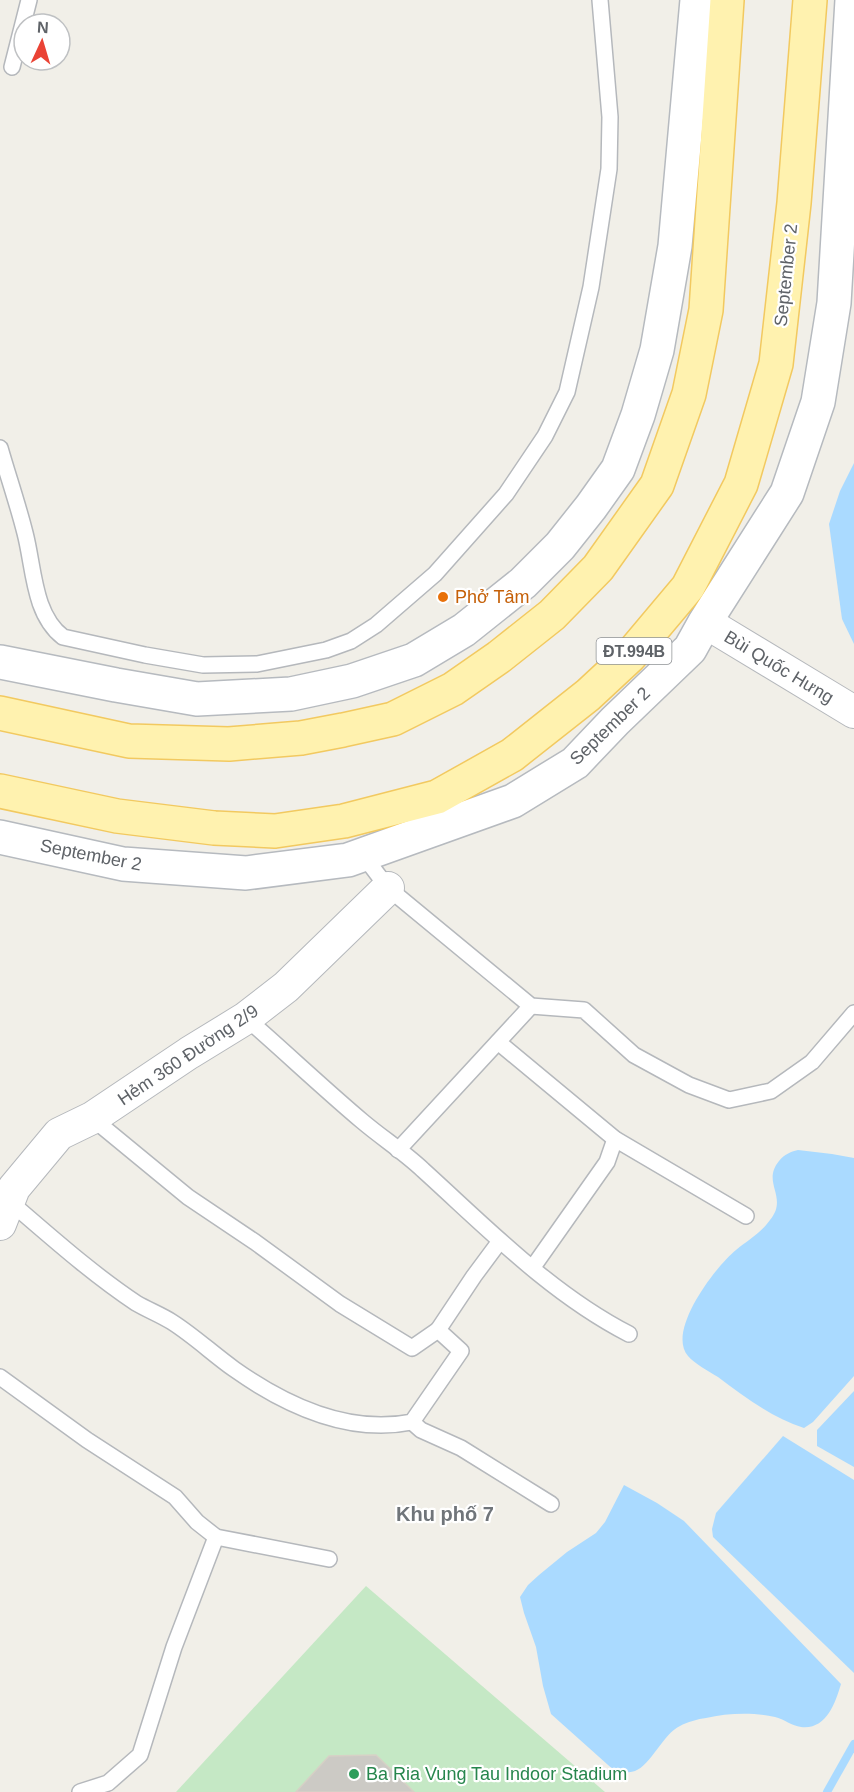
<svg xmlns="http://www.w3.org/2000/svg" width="854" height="1792" viewBox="0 0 854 1792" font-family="Arial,sans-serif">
<rect width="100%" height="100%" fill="#f1efe8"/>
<path fill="#c5e8c5" d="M366 1586 605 1792H176Z"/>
<g fill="#aadaff">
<path d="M854 463V644L842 619 829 524 840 491Z"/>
<path d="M798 1150 832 1154 854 1158V1376L813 1422 804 1428C772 1418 745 1397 718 1377 708 1371 695 1364 688 1356 666 1331 716 1266 736 1250 748 1240 760 1234 770 1220 789 1197 761 1183 779 1161 785 1154 790 1152 798 1150Z"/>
<path d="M854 1391V1467L817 1446V1430Z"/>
<path d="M783 1436 854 1480V1673L713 1537 712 1529 716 1513Z"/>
<path d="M624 1485 657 1503 684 1521 841 1684C835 1704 826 1730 801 1727 792 1726 784 1719 775 1717 754 1712 727 1713 706 1718 698 1719 687 1722 680 1726 663 1734 651 1765 635 1771 630 1773 622 1772 617 1773L551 1714 543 1686 536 1647 524 1613 520 1597 528 1585 539 1575 567 1552 596 1533 605 1522Z"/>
</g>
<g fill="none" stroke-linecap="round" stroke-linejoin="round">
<path stroke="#aadaff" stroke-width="8" d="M827 1792 854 1744"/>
</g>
<path fill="#cccac5" stroke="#d6d1c6" stroke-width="1.5" d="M376 1755 414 1792H296L329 1756Z"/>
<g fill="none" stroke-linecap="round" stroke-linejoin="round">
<g stroke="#b5b8bc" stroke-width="18">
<g id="lane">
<path d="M12 67 29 0"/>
<path d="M0 448C8 476 18 505 25 533 34 567 33 614 63 637L145 655 203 665 257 664 326 650 351 641 376 625 435 574 506 494 545 436 567 392 591 287 609 169 610 117 600 0"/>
<path d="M363 855 388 888 531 1006 584 1010 634 1055 689 1085 729 1100 771 1091 812 1062 854 1013"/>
<path d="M246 1018C285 1052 323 1088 362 1121 382 1138 404 1152 423 1170 487 1228 551 1294 629 1334"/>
<path d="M498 1042 615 1139 746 1216"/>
<path d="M398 1150 531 1006"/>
<path d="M9 1201C50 1236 91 1273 136 1303 148 1310 161 1315 172 1322 194 1336 213 1354 234 1369 285 1405 348 1435 412 1422L461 1351 438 1330 412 1348 340 1304 255 1242 188 1197 92 1118"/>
<path d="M533 1267 607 1162 615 1139"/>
<path d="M438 1330 474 1276 500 1241"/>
<path d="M0 1377 87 1440 175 1497 197 1522 216 1537 329 1559"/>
<path d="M412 1422 421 1430 461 1448 551 1504"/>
<path d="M80 1792 108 1783 140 1755 174 1647 216 1537"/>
</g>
</g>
<g stroke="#b5b8bc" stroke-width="34">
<g id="street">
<path d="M705 622 854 712"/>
<path d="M0 1224 14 1188 59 1134 92 1118 189 1053 246 1018 286 987 388 888"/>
</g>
</g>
<g stroke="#b6babf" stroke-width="36">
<g id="secondary">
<path d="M0 662 116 685 197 699 291 694 352 681 414 660 464 630 523 583 560 546 591 507 618 469 638 415 657 350 675 246 697 0"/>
<path d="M0 837 123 864 246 873 348 860 513 801 575 763 615 721 690 649 705 622 787 493 818 402 834 303 852 0"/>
</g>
</g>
<g stroke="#f2c960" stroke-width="36">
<g id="primary">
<path d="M0 713 129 741 229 744 301 738 343 730 393 719 453 689 499 657 552 615 598 568 657 485 689 394 706 310 727 0"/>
<path d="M0 791 117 816 214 828 275 831 344 821 437 797 512 755 588 695 630 656 688 587 741 484 776 364 794 203 810 0"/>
</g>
</g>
<use href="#lane" stroke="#fff" stroke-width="15"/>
<use href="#street" stroke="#fff" stroke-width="32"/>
<use href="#secondary" stroke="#fff" stroke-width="33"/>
<use href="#primary" stroke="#fff2af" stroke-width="33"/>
</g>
<circle fill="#e8710a" stroke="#fff" stroke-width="2" cx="443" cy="597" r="6"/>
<circle fill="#2e9e5b" stroke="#fff" stroke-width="2" cx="354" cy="1774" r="6"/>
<g text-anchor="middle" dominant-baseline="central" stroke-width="4.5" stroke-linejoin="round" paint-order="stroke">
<rect fill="#fff" stroke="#8f9295" stroke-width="1.5" x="596.5" y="638" width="75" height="26" rx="4.5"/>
<g font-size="16" font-weight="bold" fill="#5f6368">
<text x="634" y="651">ĐT.994B</text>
</g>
<g font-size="18" fill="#5f6368" stroke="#fff">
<text transform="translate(786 275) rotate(-84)">September 2</text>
<text transform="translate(779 667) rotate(31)">Bùi Quốc Hưng</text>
<text transform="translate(610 726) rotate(-44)">September 2</text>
<text transform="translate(91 855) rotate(11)">September 2</text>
<text transform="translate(188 1055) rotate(-34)">Hẻm 360 Đường 2/9</text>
</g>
<g font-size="18" fill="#c56008" stroke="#fff" text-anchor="start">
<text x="455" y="597">Phở Tâm</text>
</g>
<g font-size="18" fill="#27864d" stroke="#fff" text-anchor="start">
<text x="366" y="1774">Ba Ria Vung Tau Indoor Stadium</text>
</g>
<g font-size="20" font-weight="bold" fill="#70757a" stroke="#fff">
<text x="445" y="1514">Khu phố 7</text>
</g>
</g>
<g transform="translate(42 42) rotate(4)"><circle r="28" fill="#ffffff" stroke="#bfc1c3" stroke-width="1.5"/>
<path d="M0-4.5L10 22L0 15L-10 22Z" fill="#ea4335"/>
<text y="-9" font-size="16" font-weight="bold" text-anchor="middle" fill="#5f6368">N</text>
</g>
</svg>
